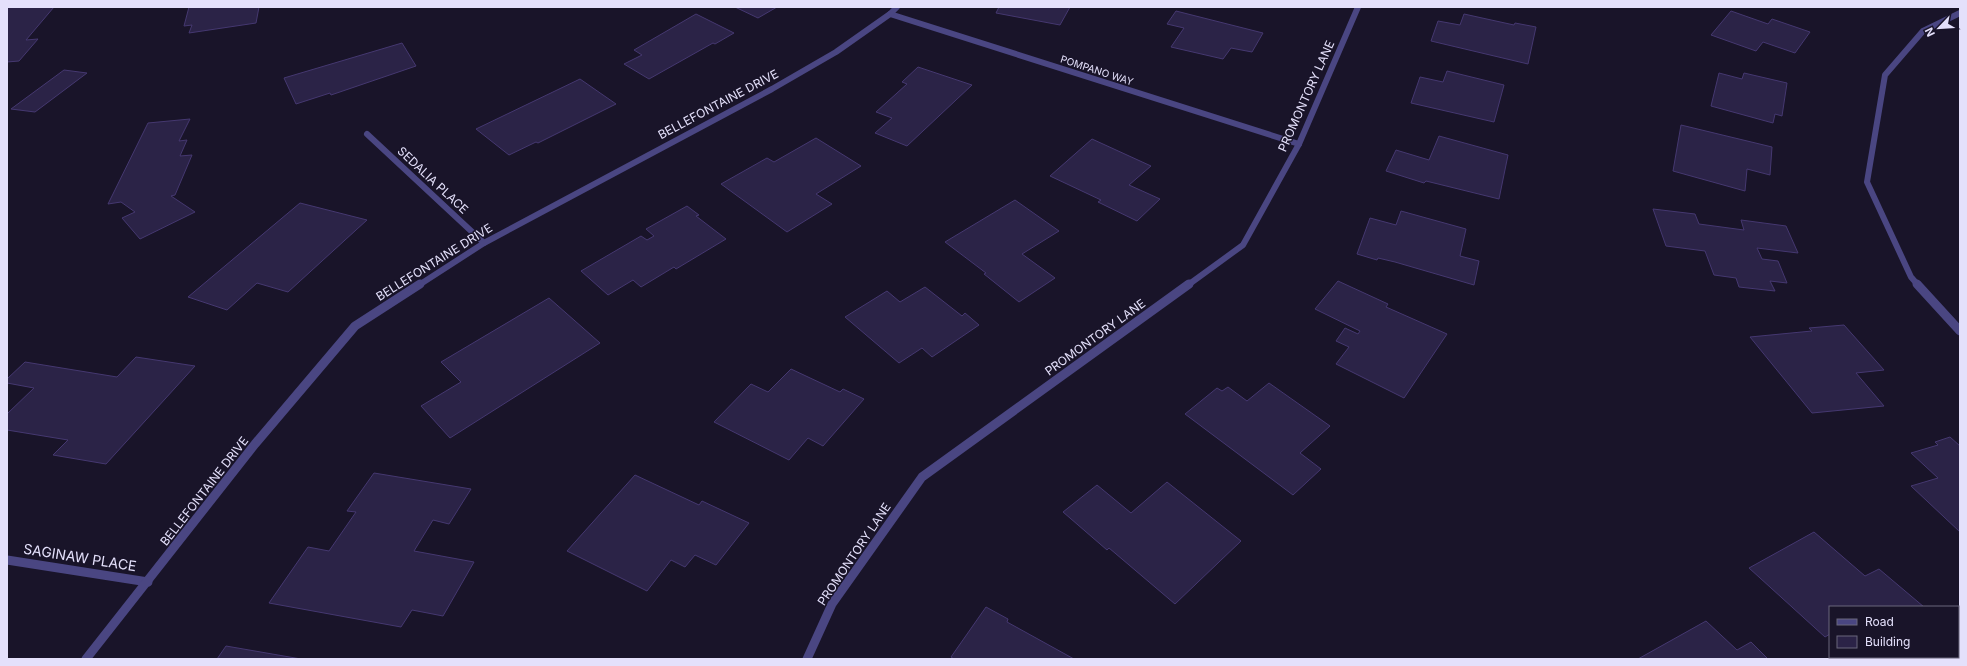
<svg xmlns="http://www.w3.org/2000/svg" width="1967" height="666" viewBox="0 0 1967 666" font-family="Inter,sans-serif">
<rect width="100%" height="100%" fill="#191429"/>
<g fill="#2b2347" stroke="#453870">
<path d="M7 7H54L26 40 38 39 19 61 7 62Z"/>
<path d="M189 7H259L256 23 189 33 192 25 184 26Z"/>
<path d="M735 7H777L758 18Z"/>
<path d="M999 7H1070L1060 25 996 13Z"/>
<path d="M1176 11 1263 33 1252 52 1231 48 1223 59 1171 47 1184 28 1167 24Z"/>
<path d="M1731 11 1768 24 1772 19 1810 32 1795 53 1763 42 1756 51 1711 35Z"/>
<path d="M696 14 734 33 715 44 713 43 649 79 624 64 642 55 634 50Z"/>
<path d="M1464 14 1514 25 1515 23 1536 27 1528 64 1431 41 1438 21 1460 25Z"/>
<path d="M402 43 416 66 331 95 330 93 296 104 284 78Z"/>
<path d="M918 67 972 85 907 146 875 133 892 118 876 112 907 84 902 82Z"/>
<path d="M64 70 87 73 35 112 11 109Z"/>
<path d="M1447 71 1504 85 1494 122 1411 103 1420 77 1443 82Z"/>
<path d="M1719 73 1742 79 1744 73 1787 83 1782 116 1775 114 1773 123 1711 106Z"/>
<path d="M580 79 616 104 538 143 536 142 509 155 476 129Z"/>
<path d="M190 119 179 141 187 140 180 156 192 155 175 195 171 196 195 212 140 239 122 218 135 212 121 202 108 204 148 123Z"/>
<path d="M1681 125 1772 147 1770 175 1747 169 1745 191 1673 171Z"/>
<path d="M1439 136 1508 155 1499 199 1426 181 1424 183 1386 171 1396 150 1429 160Z"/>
<path d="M816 138 861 166 816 194 832 204 787 232 721 184 767 158 774 162Z"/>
<path d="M1092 139 1151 166 1129 185 1160 199 1137 221 1098 202 1101 200 1050 176Z"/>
<path d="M1015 200 1059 231 1022 254 1055 278 1019 302 984 274 986 273 945 242Z"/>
<path d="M300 203 367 220 288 292 257 283 227 310 188 297Z"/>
<path d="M687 206 699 215 696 216 726 239 676 269 674 267 641 287 633 280 608 295 581 271 641 236 647 240 654 236 646 229Z"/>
<path d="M1653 209 1695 214 1699 224 1744 230 1741 220 1786 226 1798 253 1757 248 1762 259 1778 261 1787 283 1770 281 1775 291 1739 287 1736 278 1714 275 1705 251 1666 246Z"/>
<path d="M1401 211 1466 229 1460 256 1479 261 1474 285 1395 262 1378 258 1377 260 1357 254 1370 218 1396 225Z"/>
<path d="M1338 281 1388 304 1386 307 1447 334 1404 398 1336 364 1349 347 1336 341 1345 328 1358 334 1360 331 1315 309Z"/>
<path d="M925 287 962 316 965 313 979 325 932 357 922 348 899 363 845 317 887 291 900 302Z"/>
<path d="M549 298 600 343 450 438 421 406 461 382 441 362Z"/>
<path d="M1844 325 1884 370 1856 373 1884 406 1812 413 1750 337 1812 331 1809 328Z"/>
<path d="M136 357 195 366 106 464 53 455 68 440 7 430V414L34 388 7 383V379L25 362 117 377Z"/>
<path d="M791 369 840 392 843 389 864 399 823 446 808 438 789 460 714 422 751 384 768 392Z"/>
<path d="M1269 383 1330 426 1300 453 1321 469 1293 495 1185 414 1217 388 1222 391 1228 387 1247 401Z"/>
<path d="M1950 437 1960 446V532L1911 486 1938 478 1911 453 1938 445 1935 442Z"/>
<path d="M374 473 471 489 449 524 433 520 414 551 474 562 443 616 412 610 401 627 269 603 308 547 329 551 356 512 347 511Z"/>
<path d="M635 475 699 505 702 501 749 523 716 565 695 555 685 567 671 560 647 591 567 551Z"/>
<path d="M1167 482 1241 541 1175 604 1109 548 1107 550 1063 512 1097 485 1131 513Z"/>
<path d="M1814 532 1865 576 1879 569 1924 607H1830V634L1825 637 1749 568Z"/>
<path d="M986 607 1008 619 1007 622 1074 659H954L951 657Z"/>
<path d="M1706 621 1737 650 1751 642 1768 659H1638Z"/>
<path d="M226 646 301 659H217Z"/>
</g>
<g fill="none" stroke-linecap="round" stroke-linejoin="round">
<g stroke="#4a4682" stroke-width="6">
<path d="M890 14 1299 144"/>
<path d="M367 134 484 243"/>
<path d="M419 285 484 243 772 89 836 52 890 14 897 7"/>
<path d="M1188 285 1243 245 1299 144 1358 7"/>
<path d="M1918 285 1911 277 1867 182 1885 75 1923 31 1960 13"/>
</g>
<g stroke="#4a4682" stroke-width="9">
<path d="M1917 284 1960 331"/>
<path d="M7 560 148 582"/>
<path d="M86 659 255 444 355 326 420 284"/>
<path d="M807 659 832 604 922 477 1189 284"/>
</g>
</g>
<g text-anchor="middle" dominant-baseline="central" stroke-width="3" stroke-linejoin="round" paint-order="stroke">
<g font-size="10" fill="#e4e0fb" stroke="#191429">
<text transform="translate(1097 70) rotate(18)">POMPANO WAY</text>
</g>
<g font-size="12" fill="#e4e0fb" stroke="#191429">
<text transform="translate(1306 96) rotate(-66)">PROMONTORY LANE</text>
<text transform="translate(718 104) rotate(-28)">BELLEFONTAINE DRIVE</text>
<text transform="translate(433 180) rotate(43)">SEDALIA PLACE</text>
<text transform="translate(434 262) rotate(-32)">BELLEFONTAINE DRIVE</text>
<text transform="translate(1095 337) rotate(-36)">PROMONTORY LANE</text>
<text transform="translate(204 491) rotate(-52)">BELLEFONTAINE DRIVE</text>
<text transform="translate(854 554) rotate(-56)">PROMONTORY LANE</text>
</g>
<g font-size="14" fill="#e4e0fb" stroke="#191429">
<text transform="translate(80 557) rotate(9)">SAGINAW PLACE</text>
</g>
</g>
<rect width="1967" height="666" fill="none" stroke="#e4e0fb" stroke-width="16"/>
<rect x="1829" y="606" width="130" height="52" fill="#191429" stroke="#6a667d"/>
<rect x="1837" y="619" width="20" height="6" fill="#4a4682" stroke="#6a667d"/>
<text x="1865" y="626" font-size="12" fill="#e4e0fb">Road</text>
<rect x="1837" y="636" width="20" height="12" fill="#2b2347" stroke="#6a667d"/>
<text x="1865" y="646" font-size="12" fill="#e4e0fb">Building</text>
<g transform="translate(1939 28) rotate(245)" stroke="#191429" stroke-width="3" paint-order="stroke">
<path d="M0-3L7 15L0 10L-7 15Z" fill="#e4e0fb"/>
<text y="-6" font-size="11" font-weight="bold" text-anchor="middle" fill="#e4e0fb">N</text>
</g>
</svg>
